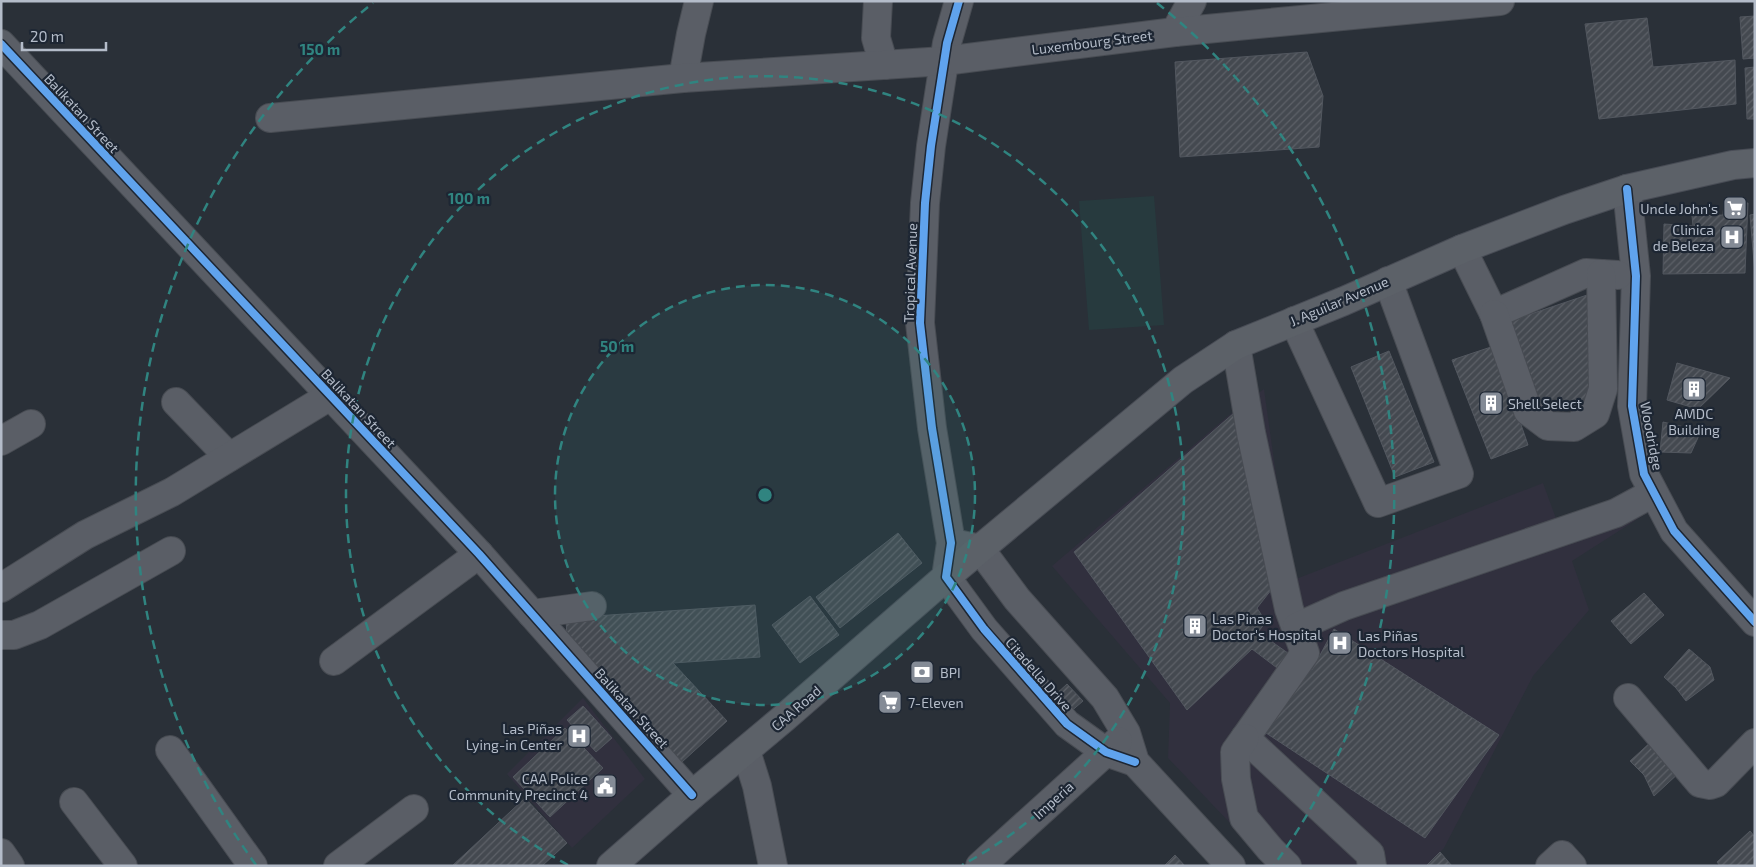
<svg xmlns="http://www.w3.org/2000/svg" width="1756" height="867" viewBox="0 0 1756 867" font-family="'Exo 2',sans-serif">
<defs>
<pattern id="building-hatch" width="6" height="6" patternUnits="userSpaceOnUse" patternTransform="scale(1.25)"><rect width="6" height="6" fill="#444950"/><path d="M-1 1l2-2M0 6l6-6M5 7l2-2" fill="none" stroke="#5d6168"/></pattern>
</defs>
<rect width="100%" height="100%" fill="#2a3038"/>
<g fill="#31303e">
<path d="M1264 389 1283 525 1296 579 1543 483 1558 524 1633 491 1647 513 1572 561 1589 610 1533 676 1444 848 1426 866H1271L1168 758 1170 703 1052 566 1228 416Z"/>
<path d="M583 698 645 779 572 848 507 774Z"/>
</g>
<path fill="#273a3e" d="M1154 196 1164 325 1089 330 1079 201Z"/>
<g fill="url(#building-hatch)" stroke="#52575f">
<path d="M1755 16V58L1743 59 1740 17Z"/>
<path d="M1647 18 1653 67 1735 60 1736 104 1599 119 1585 24Z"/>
<path d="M1307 52 1323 96 1319 147 1180 157 1175 62Z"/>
<path d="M1755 67V119H1747L1745 68Z"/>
<path d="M1724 203H1748L1745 273 1663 274 1664 224 1693 226 1692 216 1723 215Z"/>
<path d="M1755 214V274L1750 215Z"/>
<path d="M1593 293 1594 411 1535 407 1510 321Z"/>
<path d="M1494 346 1528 445 1491 459 1452 360Z"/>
<path d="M1389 351 1434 462 1395 477 1351 367Z"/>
<path d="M1677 363 1730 378 1698 409 1667 400Z"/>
<path d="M1234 413 1275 585 1257 608 1266 622 1258 632 1312 670 1334 629 1499 735 1425 838 1263 731 1297 683 1252 649 1187 710 1074 552Z"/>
<path d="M1663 422 1701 431 1691 453 1660 452Z"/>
<path d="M898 533 922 563 840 628 816 597Z"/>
<path d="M1644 593 1664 615 1631 644 1611 621Z"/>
<path d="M810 596 839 635 800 663 772 625Z"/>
<path d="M755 605 760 657 673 663 727 721 682 762 567 639 566 618Z"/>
<path d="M1689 649 1710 667 1714 680 1686 701 1676 688 1664 677Z"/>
<path d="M1067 684 1083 701 1069 713 1054 696Z"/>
<path d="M583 706 612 738 596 752 567 720Z"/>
<path d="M565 728 603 768 550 817 513 777Z"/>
<path d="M1653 740 1681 771 1654 796 1644 775 1630 761Z"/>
<path d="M525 798 567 843 542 866H452Z"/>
<path d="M1750 831 1755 837V866H1720L1717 862Z"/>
<path d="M1440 852 1452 866H1426Z"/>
<path d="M1175 855 1185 866H1164Z"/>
</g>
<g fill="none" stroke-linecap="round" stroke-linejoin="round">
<g stroke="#484c53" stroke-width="30">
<g id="minor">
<path d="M878 1 876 38 884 65"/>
<path d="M959 1 947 43 931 146 925 203 920 323 932 428 951 543 946 577 984 629 1067 724 1106 752 1135 762"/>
<path d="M1175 32 1192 1"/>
<path d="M1 44 479 554 692 795"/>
<path d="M683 78 691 34 699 1"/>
<path d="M270 118 683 78 944 61 1175 32 1500 1"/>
<path d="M1627 189 1636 276 1632 406 1644 474 1674 531 1755 622"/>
<path d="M1462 249 1494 314 1586 273 1618 275"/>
<path d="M1494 314 1528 411 1548 426 1574 427 1595 414 1603 389 1601 274"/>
<path d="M1294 321 1378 503 1459 474 1388 281"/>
<path d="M1236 345 1251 433 1289 609 1305 653 1245 738 1370 854 1372 866"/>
<path d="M176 402 229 457"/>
<path d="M1 441 31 424"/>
<path d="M957 544 980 549 1017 599 1105 698 1126 733 1135 762 1231 866"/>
<path d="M1 588 85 535 172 492 330 396"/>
<path d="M532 614 592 606"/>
<path d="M1297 627 1344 606 1616 513 1653 493"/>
<path d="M1 635H14L40 625 171 551"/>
<path d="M334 661 479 554"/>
<path d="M1628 698 1700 783 1710 785 1716 783 1755 743"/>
<path d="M1245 738 1235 752 1236 779 1244 818 1270 849 1287 866"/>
<path d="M170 750 253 866"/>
<path d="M746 751 757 786 773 866"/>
<path d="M74 802 123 866"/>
<path d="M1 853 10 866"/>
<path d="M338 866 414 809"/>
<path d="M980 866 1118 741"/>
<path d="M1550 866 1562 855 1572 866"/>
</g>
</g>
<g stroke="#484c55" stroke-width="30">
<path id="major" d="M611 866 692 795 784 718 946 577 1183 380 1236 345 1344 301 1462 249 1564 210 1627 189 1733 165 1755 163"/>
</g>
<use href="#minor" stroke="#5a5e66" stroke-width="28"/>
<use href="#major" stroke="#5c6168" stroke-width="28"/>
<g stroke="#1d2633" stroke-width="11">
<g id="cycleway">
<path d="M959 1 947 43 931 146 925 203 920 323 932 428 951 543 946 577 984 629 1067 724 1106 752 1135 762"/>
<path d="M1 44 479 554 692 795"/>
<path d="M1627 189 1636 276 1632 406 1644 474 1674 531 1755 622"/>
</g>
</g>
<use href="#cycleway" stroke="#60a3ed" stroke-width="8"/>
</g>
<circle cx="765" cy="495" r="210" fill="#308480" fill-opacity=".12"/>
<g fill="none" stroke="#308480" stroke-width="2.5" stroke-dasharray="9 6">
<circle cx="765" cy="495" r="210"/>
<path d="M568 865A419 419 0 1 1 962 865"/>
<path d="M256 865A629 629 0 0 1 373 3M1157 3A629 629 0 0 1 1274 865"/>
</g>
<defs>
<g id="supermarket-square" transform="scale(1.25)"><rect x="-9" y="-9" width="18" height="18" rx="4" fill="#848b96" stroke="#1d2633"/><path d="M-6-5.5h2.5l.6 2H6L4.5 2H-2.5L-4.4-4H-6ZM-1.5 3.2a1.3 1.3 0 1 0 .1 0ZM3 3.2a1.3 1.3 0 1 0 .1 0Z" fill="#fff"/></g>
<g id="hospital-square" transform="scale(1.25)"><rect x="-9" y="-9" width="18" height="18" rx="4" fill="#848b96" stroke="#1d2633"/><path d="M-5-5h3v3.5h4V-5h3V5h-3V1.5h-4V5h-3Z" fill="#fff"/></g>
<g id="building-square" transform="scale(1.25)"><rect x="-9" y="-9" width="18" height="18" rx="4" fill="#848b96" stroke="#1d2633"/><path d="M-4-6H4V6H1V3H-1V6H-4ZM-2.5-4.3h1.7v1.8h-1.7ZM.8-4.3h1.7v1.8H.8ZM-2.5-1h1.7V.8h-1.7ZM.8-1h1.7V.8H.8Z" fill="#fff"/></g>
<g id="bank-square" transform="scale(1.25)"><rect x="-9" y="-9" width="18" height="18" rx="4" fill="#848b96" stroke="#1d2633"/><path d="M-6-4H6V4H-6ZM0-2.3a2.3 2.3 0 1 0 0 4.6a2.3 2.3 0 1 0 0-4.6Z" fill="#fff"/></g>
<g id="civic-square" transform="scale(1.25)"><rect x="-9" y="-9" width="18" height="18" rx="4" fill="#848b96" stroke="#1d2633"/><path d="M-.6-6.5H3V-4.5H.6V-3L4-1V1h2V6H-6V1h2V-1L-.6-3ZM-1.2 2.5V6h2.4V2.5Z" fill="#fff"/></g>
</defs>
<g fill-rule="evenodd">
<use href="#supermarket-square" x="1735" y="208"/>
<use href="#hospital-square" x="1732" y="237"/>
<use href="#building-square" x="1694" y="389"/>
<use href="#building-square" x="1491" y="403"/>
<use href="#building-square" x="1195" y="626"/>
<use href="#hospital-square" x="1340" y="643"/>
<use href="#bank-square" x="922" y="672"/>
<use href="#supermarket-square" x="890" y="702"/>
<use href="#hospital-square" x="579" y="736"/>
<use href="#civic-square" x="605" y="786"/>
</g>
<g text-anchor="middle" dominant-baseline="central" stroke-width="4.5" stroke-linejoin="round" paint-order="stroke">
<g font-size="14" fill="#b4bcc9" stroke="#1d2633">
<text transform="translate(1092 42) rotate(-7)">Luxembourg Street</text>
<text transform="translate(82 113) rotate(47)">Balikatan Street</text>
<text transform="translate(910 273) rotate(-88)">Tropical Avenue</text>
<text transform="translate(1339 301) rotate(-23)">J. Aguilar Avenue</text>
<text transform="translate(359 408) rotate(47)">Balikatan Street</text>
<text transform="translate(1652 436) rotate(79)">Woodridge</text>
<text transform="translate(1039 674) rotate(49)">Citadella Drive</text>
<text transform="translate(632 708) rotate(48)">Balikatan Street</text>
<text transform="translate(796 708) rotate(-41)">CAA Road</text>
<text transform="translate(1053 800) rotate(-42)">Imperia</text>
</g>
<g font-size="14" fill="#b4bcc9" stroke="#1d2633" text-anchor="start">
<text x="1718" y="208" text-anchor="end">Uncle John's</text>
<text x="1714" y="229" text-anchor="end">Clinica<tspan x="1714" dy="16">de Beleza</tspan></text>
<text x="1508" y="403">Shell Select</text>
<text x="1694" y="413" text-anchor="middle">AMDC<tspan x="1694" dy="16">Building</tspan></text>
<text x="1212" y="618">Las Pinas<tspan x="1212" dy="16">Doctor's Hospital</tspan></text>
<text x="1358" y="635">Las Piñas<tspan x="1358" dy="16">Doctors Hospital</tspan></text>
<text x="940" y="672">BPI</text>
<text x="908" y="702">7-Eleven</text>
<text x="562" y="728" text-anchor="end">Las Piñas<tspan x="562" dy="16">Lying-in Center</tspan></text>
<text x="588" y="778" text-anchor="end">CAA Police<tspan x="588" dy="16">Community Precinct 4</tspan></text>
</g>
</g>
<circle cx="765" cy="495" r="8" fill="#308480" stroke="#1d2633" stroke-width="2.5"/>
<g font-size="15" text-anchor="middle" font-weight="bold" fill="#308480" stroke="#1d2633" stroke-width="4.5" stroke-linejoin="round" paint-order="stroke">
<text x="320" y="55">150 m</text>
<text x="469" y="204">100 m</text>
<text x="617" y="352">50 m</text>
</g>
<rect width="1756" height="867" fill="none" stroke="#b4bcc9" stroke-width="5"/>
<path d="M22 42v8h84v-8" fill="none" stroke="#b4bcc9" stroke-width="2.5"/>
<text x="30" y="42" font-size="15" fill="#b4bcc9" stroke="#1d2633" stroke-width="4" paint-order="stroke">20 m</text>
</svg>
